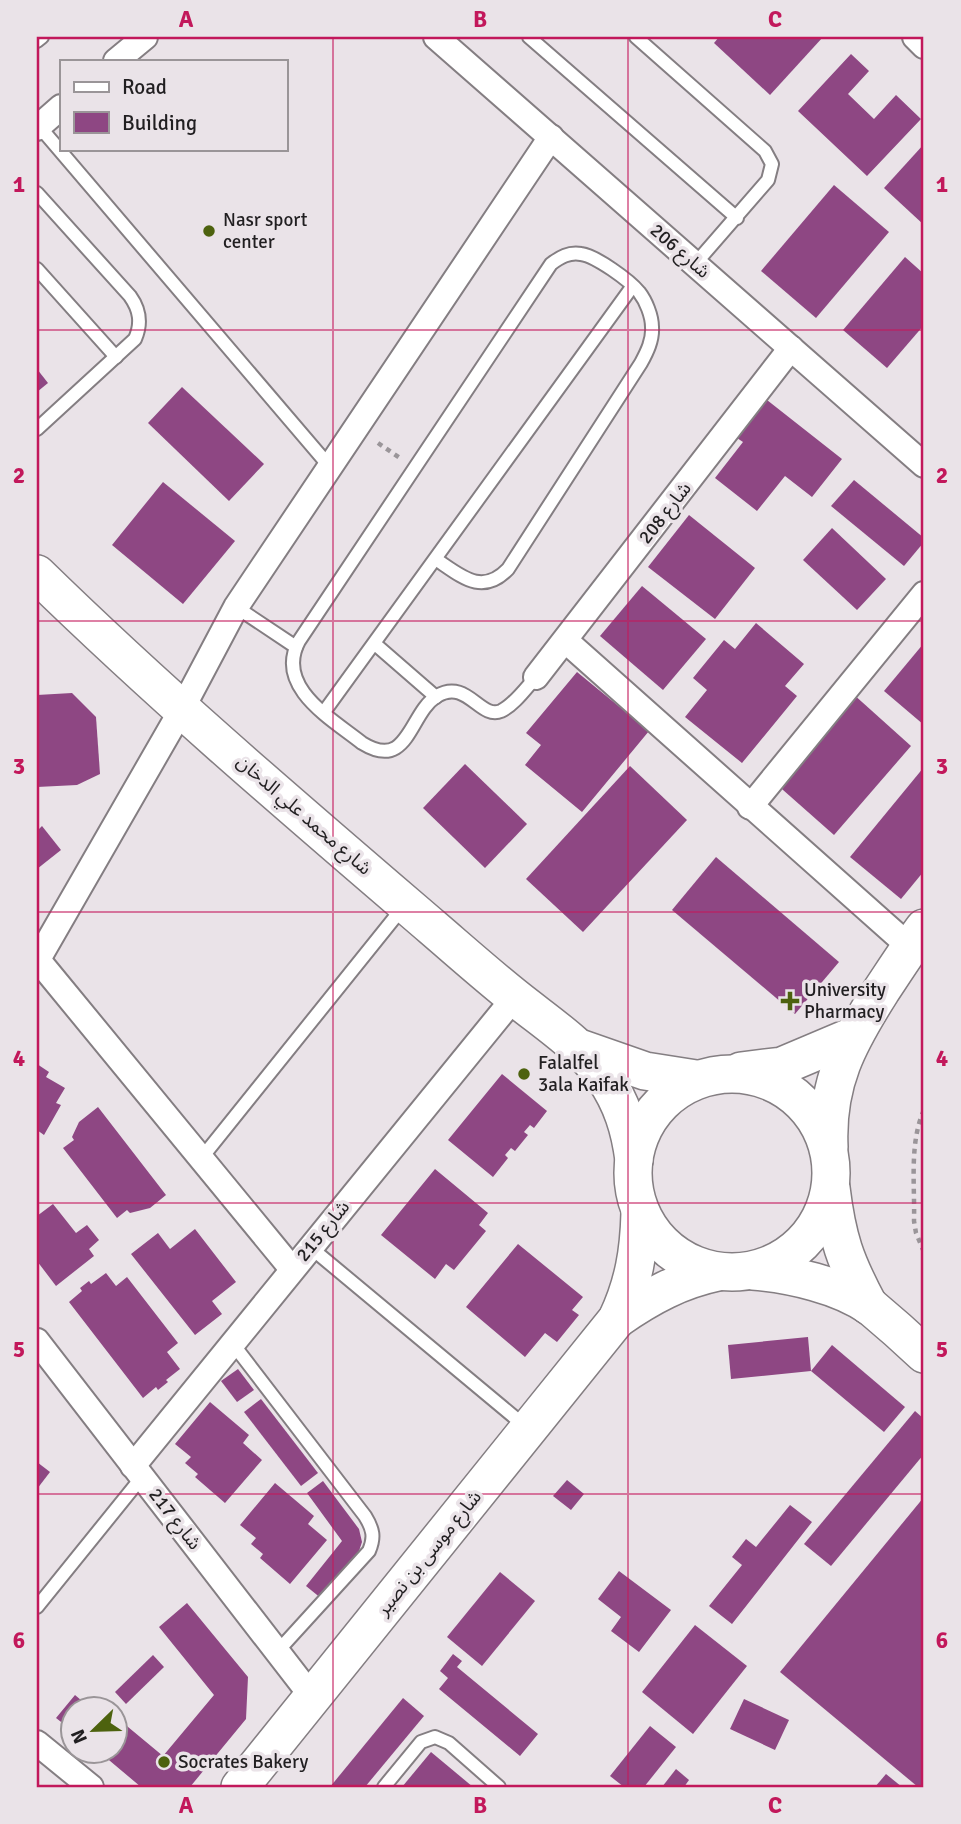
<svg xmlns="http://www.w3.org/2000/svg" width="961" height="1824" viewBox="0 0 961 1824" font-family="Signika,'Noto Sans Arabic',sans-serif">
<rect width="100%" height="100%" fill="#eae3e8"/>
<g fill="#8e4783">
<path d="M719 37H823L770 95 714 43Z"/>
<path d="M851 54 869 71 848 94 874 119 896 95 921 119 867 176 798 111Z"/>
<path d="M924 144V225L884 188Z"/>
<path d="M834 185 889 232 816 318 761 271Z"/>
<path d="M905 257 924 274V325L887 368 843 330Z"/>
<path d="M37 369 48 383 37 392Z"/>
<path d="M182 387 264 464 229 501 148 423Z"/>
<path d="M767 400 842 459 812 497 785 476 757 511 715 478 743 442 737 438Z"/>
<path d="M854 480 924 538V542L904 566 831 506Z"/>
<path d="M163 482 235 541 183 604 112 545Z"/>
<path d="M689 515 755 568 715 619 648 567Z"/>
<path d="M832 528 886 579 857 610 803 560Z"/>
<path d="M642 586 706 639 663 690 600 636Z"/>
<path d="M756 623 804 664 785 686 797 696 742 763 685 717 707 690 693 678 724 640 735 649Z"/>
<path d="M924 643V725L884 691Z"/>
<path d="M577 672 649 731 582 812 525 765 541 745 526 733Z"/>
<path d="M72 693 96 717 100 774 77 785 37 787V695Z"/>
<path d="M852 693 911 746 834 835 774 782Z"/>
<path d="M465 764 527 824 485 868 423 808Z"/>
<path d="M630 766 687 820 583 932 526 879Z"/>
<path d="M924 767V871L901 899 850 857Z"/>
<path d="M42 826 61 850 37 869V831Z"/>
<path d="M716 857 839 962 795 1014 672 910Z"/>
<path d="M37 1064 49 1072 46 1077 65 1088 56 1103 61 1105 44 1135 37 1130Z"/>
<path d="M502 1074 547 1111 534 1128 530 1125 524 1132 528 1135 515 1151 511 1148 505 1155 508 1158 493 1177 448 1140Z"/>
<path d="M98 1107 166 1195 150 1208 130 1213 127 1210 117 1218 63 1148 74 1140 72 1137 79 1122Z"/>
<path d="M435 1169 488 1213 479 1225 486 1231 454 1270 446 1264 435 1279 381 1235Z"/>
<path d="M53 1204 76 1233 87 1225 99 1240 89 1249 94 1256 56 1286 37 1261V1216Z"/>
<path d="M195 1229 236 1282 212 1301 222 1314 195 1335 131 1254 158 1233 170 1249Z"/>
<path d="M518 1244 583 1297 572 1310 579 1315 557 1342 545 1333 525 1357 466 1307Z"/>
<path d="M106 1273 116 1286 127 1277 178 1343 167 1352 180 1369 166 1380 168 1382 158 1390 156 1387 143 1398 69 1302 82 1291 80 1288 89 1281 91 1284Z"/>
<path d="M808 1337 811 1371 731 1379 728 1345Z"/>
<path d="M832 1345 905 1407 884 1432 811 1371Z"/>
<path d="M238 1369 254 1390 237 1402 221 1381Z"/>
<path d="M261 1399 318 1473 301 1486 244 1412Z"/>
<path d="M210 1402 249 1435 243 1443 262 1460 225 1503 195 1477 198 1474 185 1463 191 1457 175 1444Z"/>
<path d="M915 1411 924 1419V1454L831 1566 804 1544Z"/>
<path d="M37 1462 50 1472 37 1489Z"/>
<path d="M567 1480 584 1494 571 1510 553 1496Z"/>
<path d="M323 1481 359 1529 362 1542 358 1554 322 1599 306 1586 342 1541 307 1493Z"/>
<path d="M275 1483 314 1516 308 1524 327 1540 290 1584 260 1558 263 1554 251 1544 256 1538 240 1525Z"/>
<path d="M924 1497V1787H918L780 1672Z"/>
<path d="M790 1505 812 1522 732 1624 709 1606 742 1565 732 1557 746 1539 756 1547Z"/>
<path d="M619 1571 671 1610 639 1652 611 1631 621 1617 598 1599Z"/>
<path d="M500 1572 535 1601 482 1666 447 1637Z"/>
<path d="M187 1603 248 1677 246 1719 190 1787H141L97 1750H116V1717L163 1756 214 1695 159 1627Z"/>
<path d="M695 1625 747 1666 693 1734 642 1692Z"/>
<path d="M453 1654 462 1661 457 1667 538 1734 520 1756 439 1689 448 1678 440 1671Z"/>
<path d="M153 1655 164 1667 126 1704 115 1692Z"/>
<path d="M75 1695 88 1706 94 1699 105 1708H74V1732L56 1718Z"/>
<path d="M403 1698 424 1716 365 1787H330Z"/>
<path d="M744 1699 789 1720 775 1750 730 1729Z"/>
<path d="M650 1726 676 1747 644 1787H624L610 1776Z"/>
<path d="M431 1752 473 1787H402Z"/>
<path d="M676 1769 689 1780 684 1787H662Z"/>
<path d="M886 1774 902 1787H875Z"/>
</g>
<g fill="none" stroke-linecap="round" stroke-linejoin="round">
<g stroke="#847e82" stroke-width="16">
<g id="lane">
<path d="M529 37 737 218"/>
<path d="M636 37 765 151 772 164 768 180 695 264"/>
<path d="M37 41 42 37"/>
<path d="M39 126 330 467"/>
<path d="M37 193 130 296C140 310 142 323 135 339L37 429"/>
<path d="M37 269 116 357"/>
<path d="M437 560C461 576 482 596 508 569L641 363C647 352 653 340 652 327 652 316 646 301 639 292 629 280 596 256 581 254 569 252 560 257 551 264L299 641C274 687 332 719 362 743 409 772 409 713 437 696 467 678 480 720 501 711 514 705 526 688 536 677"/>
<path d="M236 607 296 647"/>
<path d="M375 644 436 697"/>
<path d="M324 712 632 287"/>
<path d="M200 1160 404 906"/>
<path d="M310 1247 525 1426"/>
<path d="M233 1344 365 1516C373 1529 375 1537 369 1551L277 1652"/>
<path d="M37 1607 142 1477"/>
<path d="M384 1787 421 1742 435 1737 449 1743 499 1787"/>
</g>
</g>
<g stroke="#847e82" stroke-width="28">
<g id="street">
<path d="M436 37 924 465"/>
<path d="M915 37 924 46"/>
<path d="M116 61 145 37"/>
<path d="M37 128 61 107"/>
<path d="M566 641 910 947"/>
<path d="M536 677 791 348"/>
<path d="M750 807 924 594"/>
<path d="M38 960 292 1269"/>
<path d="M37 961 182 709 236 607 551 137"/>
<path d="M37 1341 313 1698"/>
<path d="M133 1466 514 998"/>
<path d="M37 1743 91 1787"/>
</g>
</g>
<g stroke="#847e82" stroke-width="40">
<g id="secondary">
<path d="M37 574C163 697 298 812 432 927 460 951 488 976 517 999 547 1023 581 1045 604 1077 622 1103 630 1129 634 1160"/>
<path d="M582 1049 645 1071 696 1079"/>
<path d="M741 1071 782 1066 853 1036"/>
<circle cx="732" cy="1173" r="99"/>
<path d="M829 1147C826 1083 848 1043 881 991 895 970 909 948 924 928"/>
<path d="M831 1188C837 1238 845 1261 869 1306"/>
<path d="M753 1271C790 1274 840 1285 871 1307 889 1322 907 1338 924 1354"/>
<path d="M617 1319C650 1296 680 1280 718 1272"/>
<path d="M240 1787 617 1319C634 1283 639 1251 640 1213"/>
</g>
</g>
<g stroke="#9a9599" stroke-width="4.5" stroke-dasharray="5 5" stroke-linecap="butt">
<path d="M378 443 400 458"/>
<path d="M924 1110C909 1143 915 1185 914 1221L916 1233 924 1252"/>
</g>
<use href="#lane" stroke="#fff" stroke-width="12"/>
<use href="#street" stroke="#fff" stroke-width="24"/>
<use href="#secondary" stroke="#fff" stroke-width="37"/>
</g>
<path fill="none" stroke="#c2185b" stroke-width="2" stroke-opacity="0.55" d="M333 37V1787M628 37V1787M37 330H924M37 621H924M37 912H924M37 1203H924M37 1494H924"/>
<g fill="#4d620e" stroke="#eae3e8" stroke-width="2.5">
<circle cx="209" cy="231" r="7"/>
<path d="M786.5 990.5h7v7h7v7h-7v7h-7v-7h-7v-7h7z"/>
<circle cx="524" cy="1074" r="7"/>
<circle cx="164" cy="1762" r="7"/>
</g>
<g text-anchor="middle" dominant-baseline="central" stroke-width="7" stroke-linejoin="round" paint-order="stroke">
<g font-size="19" fill="#211f21" stroke="#eae3e8" text-anchor="start">
<text x="223" y="220">Nasr sport<tspan x="223" dy="22">center</tspan></text>
<text x="804" y="990">University<tspan x="804" dy="22">Pharmacy</tspan></text>
<text x="538" y="1063">Falalfel<tspan x="538" dy="22">3ala Kaifak</tspan></text>
<text x="178" y="1762">Socrates Bakery</text>
</g>
<g font-size="19" fill="#211f21" stroke="#eae3e8">
<text transform="translate(680 251) rotate(41)">شارع 206</text>
<text transform="translate(665 513) rotate(-52)">شارع 208</text>
<text transform="translate(304 815) rotate(41)">شارع محمد علي الدخان</text>
<text transform="translate(323 1231) rotate(-51)">شارع 215</text>
<text transform="translate(175 1519) rotate(52)">شارع 217</text>
<text transform="translate(429 1553) rotate(-51)">شارع موسى بن نصير</text>
</g>
</g>
<rect width="961" height="1824" fill="none" stroke="#eae3e8" stroke-width="77"/>
<rect x="60" y="60" width="228" height="91" fill="#eae3e8" stroke="#9a9598" stroke-width="2"/>
<rect x="74" y="82" width="35" height="10" fill="#ffffff" stroke="#9a9598" stroke-width="2"/>
<text x="122" y="94" font-size="21" fill="#211f21">Road</text>
<rect x="74" y="112" width="35" height="21" fill="#8e4783" stroke="#9a9598" stroke-width="2"/>
<text x="122" y="130" font-size="21" fill="#211f21">Building</text>
<g transform="translate(94 1730) rotate(247)"><circle r="33" fill="#eae3e8" stroke="#9a9598" stroke-width="2"/>
<path d="M0-5L12 26L0 18L-12 26Z" fill="#4d620e"/>
<text y="-10" font-size="19" font-weight="bold" text-anchor="middle" fill="#211f21">N</text>
</g>
<rect x="38" y="38" width="884" height="1748" fill="none" stroke="#c2185b" stroke-width="2.5"/>
<g font-size="23" text-anchor="middle" font-weight="bold" fill="#c2185b">
<text x="186" y="27">A</text>
<text x="480" y="27">B</text>
<text x="775" y="27">C</text>
<text x="19" y="192">1</text>
<text x="942" y="192">1</text>
<text x="19" y="483">2</text>
<text x="942" y="483">2</text>
<text x="19" y="774">3</text>
<text x="942" y="774">3</text>
<text x="19" y="1066">4</text>
<text x="942" y="1066">4</text>
<text x="19" y="1357">5</text>
<text x="942" y="1357">5</text>
<text x="19" y="1648">6</text>
<text x="942" y="1648">6</text>
<text x="186" y="1813">A</text>
<text x="480" y="1813">B</text>
<text x="775" y="1813">C</text>
</g>
</svg>
